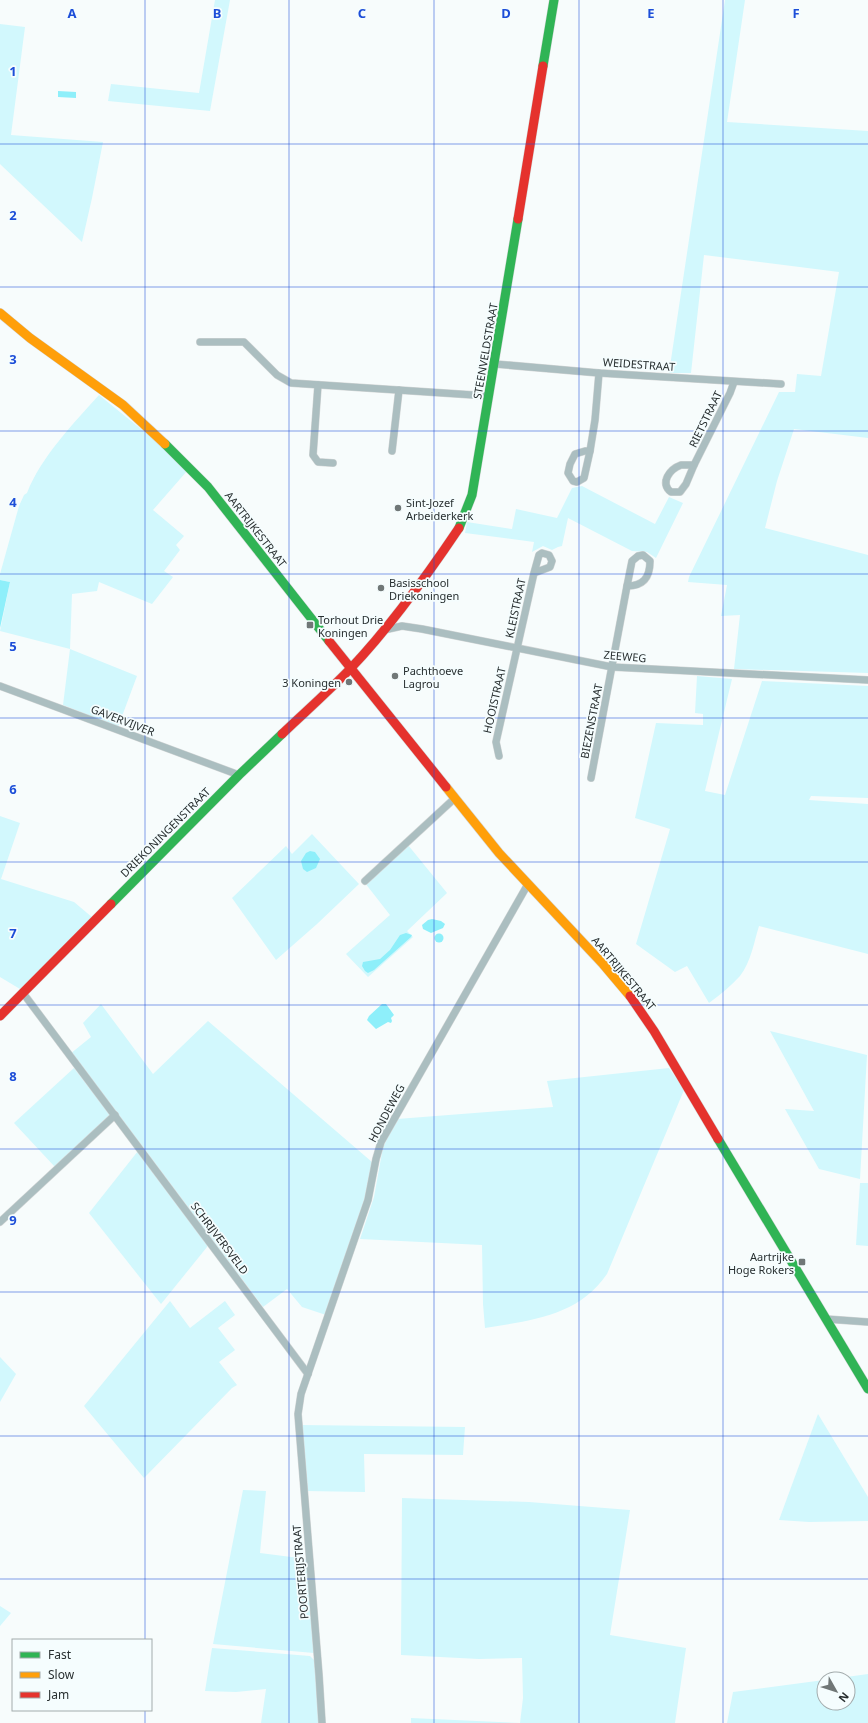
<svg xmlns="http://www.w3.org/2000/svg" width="868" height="1723" viewBox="0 0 868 1723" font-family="'Noto Sans',sans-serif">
<rect width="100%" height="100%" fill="#f7fcfc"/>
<g fill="#d2f8fd">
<path d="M215 0H230L210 111 108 101 111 84 199 93Z"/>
<path d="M725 0H745L727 122 868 131V438L794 429 777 481 765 528 868 555V673L734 669 740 615 721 616 727 585 688 582 689 577 779 392H795L797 374 821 376 839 272 704 255 691 373H669Z"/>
<path d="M0 24 25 27 11 135 103 142 92 198 82 242 0 164Z"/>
<path d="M99 395 168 451 187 471 153 510 184 536 176 545 180 550 164 571 173 577 152 604 99 582 97 591 72 594 70 649 137 676 118 727 63 705 70 649 0 631 10 582 0 580V574L19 506 24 495 27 493C41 457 73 424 99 395Z"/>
<path d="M582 486 655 524 669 497 683 503 656 558 647 552 632 551 568 518 562 546 558 547 552 550 543 546 532 552 534 542 465 533 467 522 512 529 516 509 557 518 572 488Z"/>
<path d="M697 676 732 679 705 791 725 795 762 681 868 686V798L811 796 809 800 868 804V954L759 926C754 942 751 962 740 976 731 986 720 995 709 1003L687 966 675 972 636 944 670 829 635 818 656 723 703 725V714L695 713Z"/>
<path d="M0 816 20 823 1 879 74 902 93 918 20 989 0 977Z"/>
<path d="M312 834 359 884 317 924 276 960 232 898 286 846 292 854Z"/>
<path d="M408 845 447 893 407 931 413 937 368 977 346 954 390 915 365 883Z"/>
<path d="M101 1004 153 1074 208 1021 372 1162 369 1187 326 1315 302 1307 287 1289 263 1307 115 1110 70 1054 91 1037 83 1023Z"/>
<path d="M770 1031 867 1055 860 1179 819 1169 785 1109 814 1111Z"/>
<path d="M74 1068 111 1116 55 1167 14 1123Z"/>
<path d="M669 1068 684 1090 607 1274C578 1316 533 1320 485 1328L483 1304 482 1245 360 1239 374 1197 383 1147 397 1119 553 1107 547 1081Z"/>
<path d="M138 1151 208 1244 207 1247 161 1304 89 1213Z"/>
<path d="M860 1183H868V1246L856 1245Z"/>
<path d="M170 1301 190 1328 225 1301 235 1315 218 1328 235 1350 219 1362 237 1385 232 1388 144 1478 84 1406Z"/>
<path d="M0 1357 16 1374 0 1402Z"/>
<path d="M818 1414 868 1497V1521L809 1522 779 1520Z"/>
<path d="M301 1425 465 1427 463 1455 364 1454 365 1492 306 1491Z"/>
<path d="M243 1490 266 1491 260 1553 307 1559 314 1653 213 1644Z"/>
<path d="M402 1498 529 1502 630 1510 610 1635 686 1648 675 1723H411V1718L520 1723 523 1698 522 1658 479 1659 401 1655Z"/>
<path d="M0 1606 11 1613 0 1626Z"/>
<path d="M212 1648 310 1656 314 1660 315 1666 319 1723H261L266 1689 236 1692 205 1691Z"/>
<path d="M868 1674V1723H727L733 1692 824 1680V1703H848V1679H832Z"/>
</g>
<g fill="#8eeffa">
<path d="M58 91 76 92V98L58 97Z"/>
<path d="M0 580 10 582 0 628Z"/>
<path d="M310 851 315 852 320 859 316 868 307 872 303 869 301 861 306 853Z"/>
<path d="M432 919 441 921 445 924 443 928 431 933 423 929 422 925 428 920Z"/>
<path d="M406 933 412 935 411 937 374 970 368 973 365 971 362 966 363 962 380 959 390 950 400 935Z"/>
<circle cx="439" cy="938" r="4.5"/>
<path d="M382 1004H386L394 1015 391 1018 392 1021 391 1023 388 1022 376 1029 367 1020 369 1016Z"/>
</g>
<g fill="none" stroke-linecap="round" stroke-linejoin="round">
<g stroke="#d3d6d6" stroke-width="8">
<g id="street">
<path d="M200 342H244L277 375 291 383 489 396"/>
<path d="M495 364 599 373 781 384"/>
<path d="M318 385 313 455 318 462 333 463"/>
<path d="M392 451 399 390"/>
<path d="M585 451H590L584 478 577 482 573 481 568 473 570 464 575 454Z"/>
<path d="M590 451 595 420 599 373"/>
<path d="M681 465H694L686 484 680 492H671C659 483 670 469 681 465Z"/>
<path d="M694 465 730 393 734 382"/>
<path d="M643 555 650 561C650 578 643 586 627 586L632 561 638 556Z"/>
<path d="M384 630 402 626 422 629 612 667 868 680"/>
<path d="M0 686 239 775"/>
<path d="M499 756 496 742 534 573 550 567 552 561 549 555 542 553 539 555 534 573"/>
<path d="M591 778 627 586"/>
<path d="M365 881 455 798"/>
<path d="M23 993 308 1374"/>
<path d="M0 1222 115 1115"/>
<path d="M826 1319 868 1322"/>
<path d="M322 1723 319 1675 298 1414 301 1394 368 1200 376 1159 381 1142 528 884"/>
</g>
</g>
<g stroke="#d3d6d6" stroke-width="10">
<g id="fast">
<path d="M543 66 554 0"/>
<path d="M165 444 208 487 329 641"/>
<path d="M459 528 472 495 518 219"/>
<path d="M111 904 239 775 282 734"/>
<path d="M718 1139 868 1389"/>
</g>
</g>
<g stroke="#d3d6d6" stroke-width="10">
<g id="slow">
<path d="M0 313 30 338 123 405 165 444"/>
<path d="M446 787 499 853 603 964 630 996"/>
</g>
</g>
<g stroke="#d3d6d6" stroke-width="10">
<g id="jam">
<path d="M518 219 543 66"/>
<path d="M329 641 446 787"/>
<path d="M282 734C305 712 329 691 351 668 391 626 426 577 459 528"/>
<path d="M630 996 654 1031 718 1139"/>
<path d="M0 1016 111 904"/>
</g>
</g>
<use href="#street" stroke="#abbec0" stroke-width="7"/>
<use href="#fast" stroke="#30b455" stroke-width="9"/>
<use href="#slow" stroke="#ff9f0a" stroke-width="9"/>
<use href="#jam" stroke="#e5322d" stroke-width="9"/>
</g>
<path fill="none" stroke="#1d4ed8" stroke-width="1" stroke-opacity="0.55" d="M145 0V1640M289 0V1723M434 0V1723M579 0V1723M723 0V1723M0 144H868M0 287H868M0 431H868M0 574H868M0 718H868M0 862H868M0 1005H868M0 1149H868M0 1292H868M0 1436H868M0 1579H868M145 1710V1723"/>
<g fill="#707777" stroke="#f5fdfe" stroke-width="1.5">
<circle cx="398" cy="508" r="4"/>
<circle cx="381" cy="588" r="4"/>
<rect x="306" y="621" width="8" height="8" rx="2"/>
<circle cx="395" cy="676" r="4"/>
<circle cx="349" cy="682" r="4"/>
<rect x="798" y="1258" width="8" height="8" rx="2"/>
</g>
<g text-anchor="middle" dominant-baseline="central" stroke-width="3.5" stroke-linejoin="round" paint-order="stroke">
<g font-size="11" fill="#282f30" stroke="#f5fdfe">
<text transform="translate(485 351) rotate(-80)">STEENVELDSTRAAT</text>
<text transform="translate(639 364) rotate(4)">WEIDESTRAAT</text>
<text transform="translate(705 419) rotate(-64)">RIETSTRAAT</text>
<text transform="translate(256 529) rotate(52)">AARTRIJKESTRAAT</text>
<text transform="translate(515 608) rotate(-78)">KLEISTRAAT</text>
<text transform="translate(625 656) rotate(5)">ZEEWEG</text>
<text transform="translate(494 700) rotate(-77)">HOOISTRAAT</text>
<text transform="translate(123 720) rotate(21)">GAVERVIJVER</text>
<text transform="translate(591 721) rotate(-79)">BIEZENSTRAAT</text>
<text transform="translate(165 832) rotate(-45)">DRIEKONINGENSTRAAT</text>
<text transform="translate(624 973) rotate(50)">AARTRIJKESTRAAT</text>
<text transform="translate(386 1113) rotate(-62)">HONDEWEG</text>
<text transform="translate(220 1238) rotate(53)">SCHRIJVERSVELD</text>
<text transform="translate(300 1572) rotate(-95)">POORTERIJSTRAAT</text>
</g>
<g font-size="11" fill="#282f30" stroke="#f5fdfe" text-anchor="start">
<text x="406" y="502">Sint-Jozef<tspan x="406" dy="13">Arbeiderkerk</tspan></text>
<text x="389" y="582">Basisschool<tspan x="389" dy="13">Driekoningen</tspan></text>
<text x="318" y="619">Torhout Drie<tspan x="318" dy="13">Koningen</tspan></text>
<text x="403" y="670">Pachthoeve<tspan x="403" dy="13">Lagrou</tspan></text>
<text x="341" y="682" text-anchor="end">3 Koningen</text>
<text x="794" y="1256" text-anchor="end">Aartrijke<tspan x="794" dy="13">Hoge Rokers</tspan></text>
</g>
</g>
<g font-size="13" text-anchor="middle" font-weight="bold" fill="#1d4ed8" stroke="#f5fdfe" stroke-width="3.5" stroke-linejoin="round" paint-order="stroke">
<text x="72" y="18">A</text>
<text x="217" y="18">B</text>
<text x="362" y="18">C</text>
<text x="506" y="18">D</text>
<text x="651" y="18">E</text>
<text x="796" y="18">F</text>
<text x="13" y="76">1</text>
<text x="13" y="220">2</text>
<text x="13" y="364">3</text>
<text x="13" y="507">4</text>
<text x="13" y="651">5</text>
<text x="13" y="794">6</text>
<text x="13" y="938">7</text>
<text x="13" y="1081">8</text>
<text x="13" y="1225">9</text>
</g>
<rect x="12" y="1639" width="140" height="72" fill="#f5fdfe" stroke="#a3abac"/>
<rect x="20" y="1652" width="20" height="6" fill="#30b455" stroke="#a3abac"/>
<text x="48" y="1659" font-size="12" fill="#282f30">Fast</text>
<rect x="20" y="1672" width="20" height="6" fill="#ff9f0a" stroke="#a3abac"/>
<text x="48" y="1679" font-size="12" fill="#282f30">Slow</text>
<rect x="20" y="1692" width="20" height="6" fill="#e5322d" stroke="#a3abac"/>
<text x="48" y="1699" font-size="12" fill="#282f30">Jam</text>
<g transform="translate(836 1691) rotate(129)"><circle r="19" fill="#f5fdfe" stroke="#a3abac"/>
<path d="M0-3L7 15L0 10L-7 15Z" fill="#707777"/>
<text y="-6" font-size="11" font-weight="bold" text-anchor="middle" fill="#282f30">N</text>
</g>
</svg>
